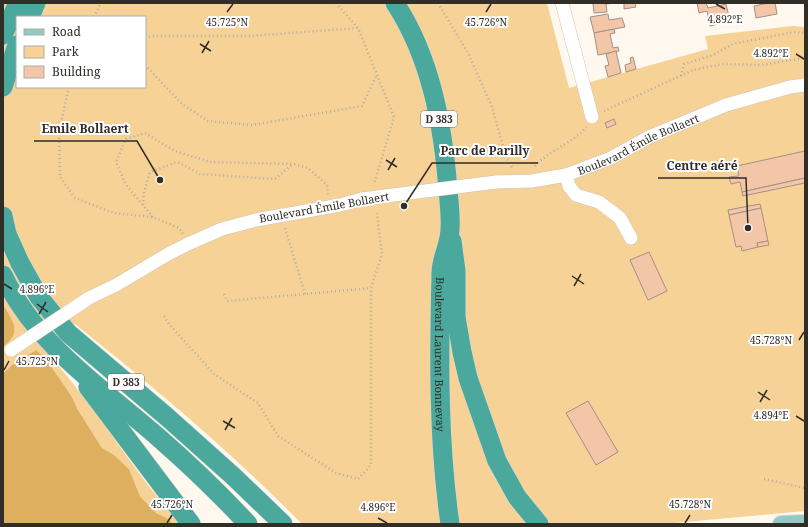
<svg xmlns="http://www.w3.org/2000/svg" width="808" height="527" viewBox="0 0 808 527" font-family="'Noto Serif',serif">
<rect width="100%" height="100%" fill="#fef8ee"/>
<path fill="#f6d297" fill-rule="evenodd" d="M3 3H547L569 88 708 49 705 36 792 26 805 27V511L663 524H302C231 452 154 387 75 324L42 347C73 381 101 420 128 458 144 481 162 502 179 524H173L167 518 156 513 140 496 129 469 114 455 102 448 78 410 72 397 36 350 29 355 3 524ZM17 17H145V87H17Z"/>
<g fill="#ddaf5f">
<path d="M3 305C14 323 22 332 3 347Z"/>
<path d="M36 350 45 358 72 397 78 410 102 448 114 455 129 469 140 496 156 513 167 518 173 524H3V374L12 365Z"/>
</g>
<g fill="#f4c6a8" stroke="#a19187">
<path d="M593 3H615L606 4 607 12 594 13Z"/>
<path d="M624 3H635L636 7 624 9Z"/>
<path d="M697 3H706L708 8 726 4 730 21 710 26 707 11 699 13Z"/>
<path d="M768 3H775L777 14 756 18 754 6Z"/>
<path d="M608 14 609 20 622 18 625 27 594 33 590 17Z"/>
<path d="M614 29 615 33 610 34 613 48 618 47 619 51 598 55 594 33Z"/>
<path d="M616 51 621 73 608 77 605 66 609 65 606 54Z"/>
<path d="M633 57 636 69 626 72 625 65 631 63 630 58Z"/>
<path d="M614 119 616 124 607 128 605 123Z"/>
<path d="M805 151V178L742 192 740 182 731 184 729 177 739 176 737 166Z"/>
<path d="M805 178V183L743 196 742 192Z"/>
<path d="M760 204 761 208 729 215 728 210Z"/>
<path d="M761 208 768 241 757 243 758 247 742 251 741 246 736 247 729 215Z"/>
<path d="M768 241 769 245 758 247 757 243Z"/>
<path d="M649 252 667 291 648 300 630 260Z"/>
<path d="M588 401 618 452 596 465 566 413Z"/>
</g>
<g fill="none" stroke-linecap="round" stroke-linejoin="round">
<g stroke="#cec4b4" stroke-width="14">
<g id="minor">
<path d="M562 3 592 117"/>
<path d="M566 175 569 186 576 195 599 202 620 218 631 238"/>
<path id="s1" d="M496 182 532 181 566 175 611 158 649 137 726 105 790 87 805 85"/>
<path d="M89 298 116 285 170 253 188 244 222 229 256 220 340 205 362 199"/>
</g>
</g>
<g stroke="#dad9d8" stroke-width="18">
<path id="major" d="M781 524 805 523"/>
</g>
<g stroke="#dad9d8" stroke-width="20">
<g id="highway">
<path id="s2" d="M395 3C431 58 443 125 448 190 449 203 451 216 450 229 450 244 441 258 441 273 439 357 438 441 450 524"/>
<path d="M30 17 36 3"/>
<path d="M3 35 18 3"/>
<path d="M3 87 17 45"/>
<path d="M3 216 7 234 20 263 39 297 68 333 167 417 233 476 283 524"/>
<path d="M452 241 456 271V317L462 352 468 378 497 461 517 497 539 524"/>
<path d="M3 275C35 344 103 389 159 438 190 465 220 494 248 524"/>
<path d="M88 387 191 524"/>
</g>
</g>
<g stroke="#b1aba3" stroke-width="2.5" stroke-dasharray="1 3" stroke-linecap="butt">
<path d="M336 3 358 28 394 117 374 184"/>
<path d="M438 3 469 55 492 107 506 157 513 169"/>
<path d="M94 17 101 3"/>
<path d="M145 38 151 36H249L358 28"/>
<path d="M145 65 182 104 208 121 252 125 362 106 377 74"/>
<path d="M681 76 684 64 713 55 733 44 794 32 805 33"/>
<path d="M69 87 59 131 60 177 75 198 114 213 153 217 179 228 183 234"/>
<path d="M604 111 693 70 723 64 761 65 805 58"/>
<path d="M535 166C548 151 575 142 586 127"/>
<path d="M143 205 144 192 150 172 177 162 200 174 275 179 293 164"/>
<path d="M153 217 126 185 116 162 126 139 145 133 175 151 210 162 294 164 308 168 327 185 328 195"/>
<path d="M285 228 305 294"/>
<path d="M224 294 227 301 371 288"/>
<path d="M164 316 169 324 214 374 258 403 278 436 336 473 358 479 371 465V288L382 254 377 213"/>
<path d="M764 479 805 488"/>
</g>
<use href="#minor" stroke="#fff" stroke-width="13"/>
<use href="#major" stroke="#92cbc4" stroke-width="16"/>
<use href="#highway" stroke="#4aa89d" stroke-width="19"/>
<g stroke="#cec4b4" stroke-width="14" stroke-linecap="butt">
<g id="minor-bridge">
<path d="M362 199 496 182"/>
<path d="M11 350 89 298"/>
</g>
</g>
<use href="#minor-bridge" stroke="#fff" stroke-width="13"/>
</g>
<path fill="none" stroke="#312d27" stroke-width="1.5" d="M716 4 725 9M227 12 233 4M486 12 491 4M200 44 211 51M202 53 209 41M796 54 804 59M386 160 397 167M388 170 395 158M572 276 584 284M4 284 12 289M574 286 581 274M37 304 48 312M39 314 46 302M799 340 804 332M4 370 9 361M758 392 770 400M760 402 767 390M796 416 804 421M223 421 235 428M225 430 232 418M378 518 387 523M167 523 172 515M685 523 690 515"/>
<g text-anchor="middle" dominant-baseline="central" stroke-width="4" stroke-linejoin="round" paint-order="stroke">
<g fill="#fff" stroke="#6f6c68" stroke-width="1">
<rect x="421" y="111" width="36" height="16" rx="3"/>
<rect x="108" y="374" width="36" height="16" rx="3"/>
</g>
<g font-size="10" font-weight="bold" fill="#312d27">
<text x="439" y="119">D 383</text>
<text x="126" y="382">D 383</text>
</g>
<g font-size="11" fill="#312d27" stroke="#fff">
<text stroke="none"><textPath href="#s1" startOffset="149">Boulevard Émile Bollaert</textPath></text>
<text transform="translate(324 207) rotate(-10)">Boulevard Émile Bollaert</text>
<text stroke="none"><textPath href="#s2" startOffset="362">Boulevard Laurent Bonnevay</textPath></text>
</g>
</g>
<g font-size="10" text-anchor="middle" fill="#312d27" stroke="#fff" stroke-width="4" stroke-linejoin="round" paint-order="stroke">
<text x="725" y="23">4.892°E</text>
<text x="227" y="26">45.725°N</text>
<text x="486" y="26">45.726°N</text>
<text x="771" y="57">4.892°E</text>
<text x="37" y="293">4.896°E</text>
<text x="771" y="344">45.728°N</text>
<text x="37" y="365">45.725°N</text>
<text x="771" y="419">4.894°E</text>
<text x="172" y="508">45.726°N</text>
<text x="690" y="508">45.728°N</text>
<text x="378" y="511">4.896°E</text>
</g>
<path fill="none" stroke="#312d27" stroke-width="1.5" d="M160 180L137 141H34M404 206L432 163H538M748 228L746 178H658"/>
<g fill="#312d27" stroke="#fff" stroke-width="1.5">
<circle cx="160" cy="180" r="4"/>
<circle cx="404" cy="206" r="4"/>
<circle cx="748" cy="228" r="4"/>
</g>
<g font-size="12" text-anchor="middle" font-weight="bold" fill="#312d27" stroke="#fff" stroke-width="4" stroke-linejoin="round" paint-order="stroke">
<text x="85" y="133">Emile Bollaert</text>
<text x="485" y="155">Parc de Parilly</text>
<text x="702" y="170">Centre aéré</text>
</g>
<rect width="808" height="527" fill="none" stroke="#312d27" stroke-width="8"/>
<rect x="16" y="16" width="130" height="72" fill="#ffffff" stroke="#adaba9"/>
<rect x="24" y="29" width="20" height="6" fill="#92cbc4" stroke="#adaba9"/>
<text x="52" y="36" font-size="12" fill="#312d27">Road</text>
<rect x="24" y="46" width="20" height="12" fill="#f6d297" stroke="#adaba9"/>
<text x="52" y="56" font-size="12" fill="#312d27">Park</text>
<rect x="24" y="66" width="20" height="12" fill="#f4c6a8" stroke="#adaba9"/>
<text x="52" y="76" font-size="12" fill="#312d27">Building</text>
</svg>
